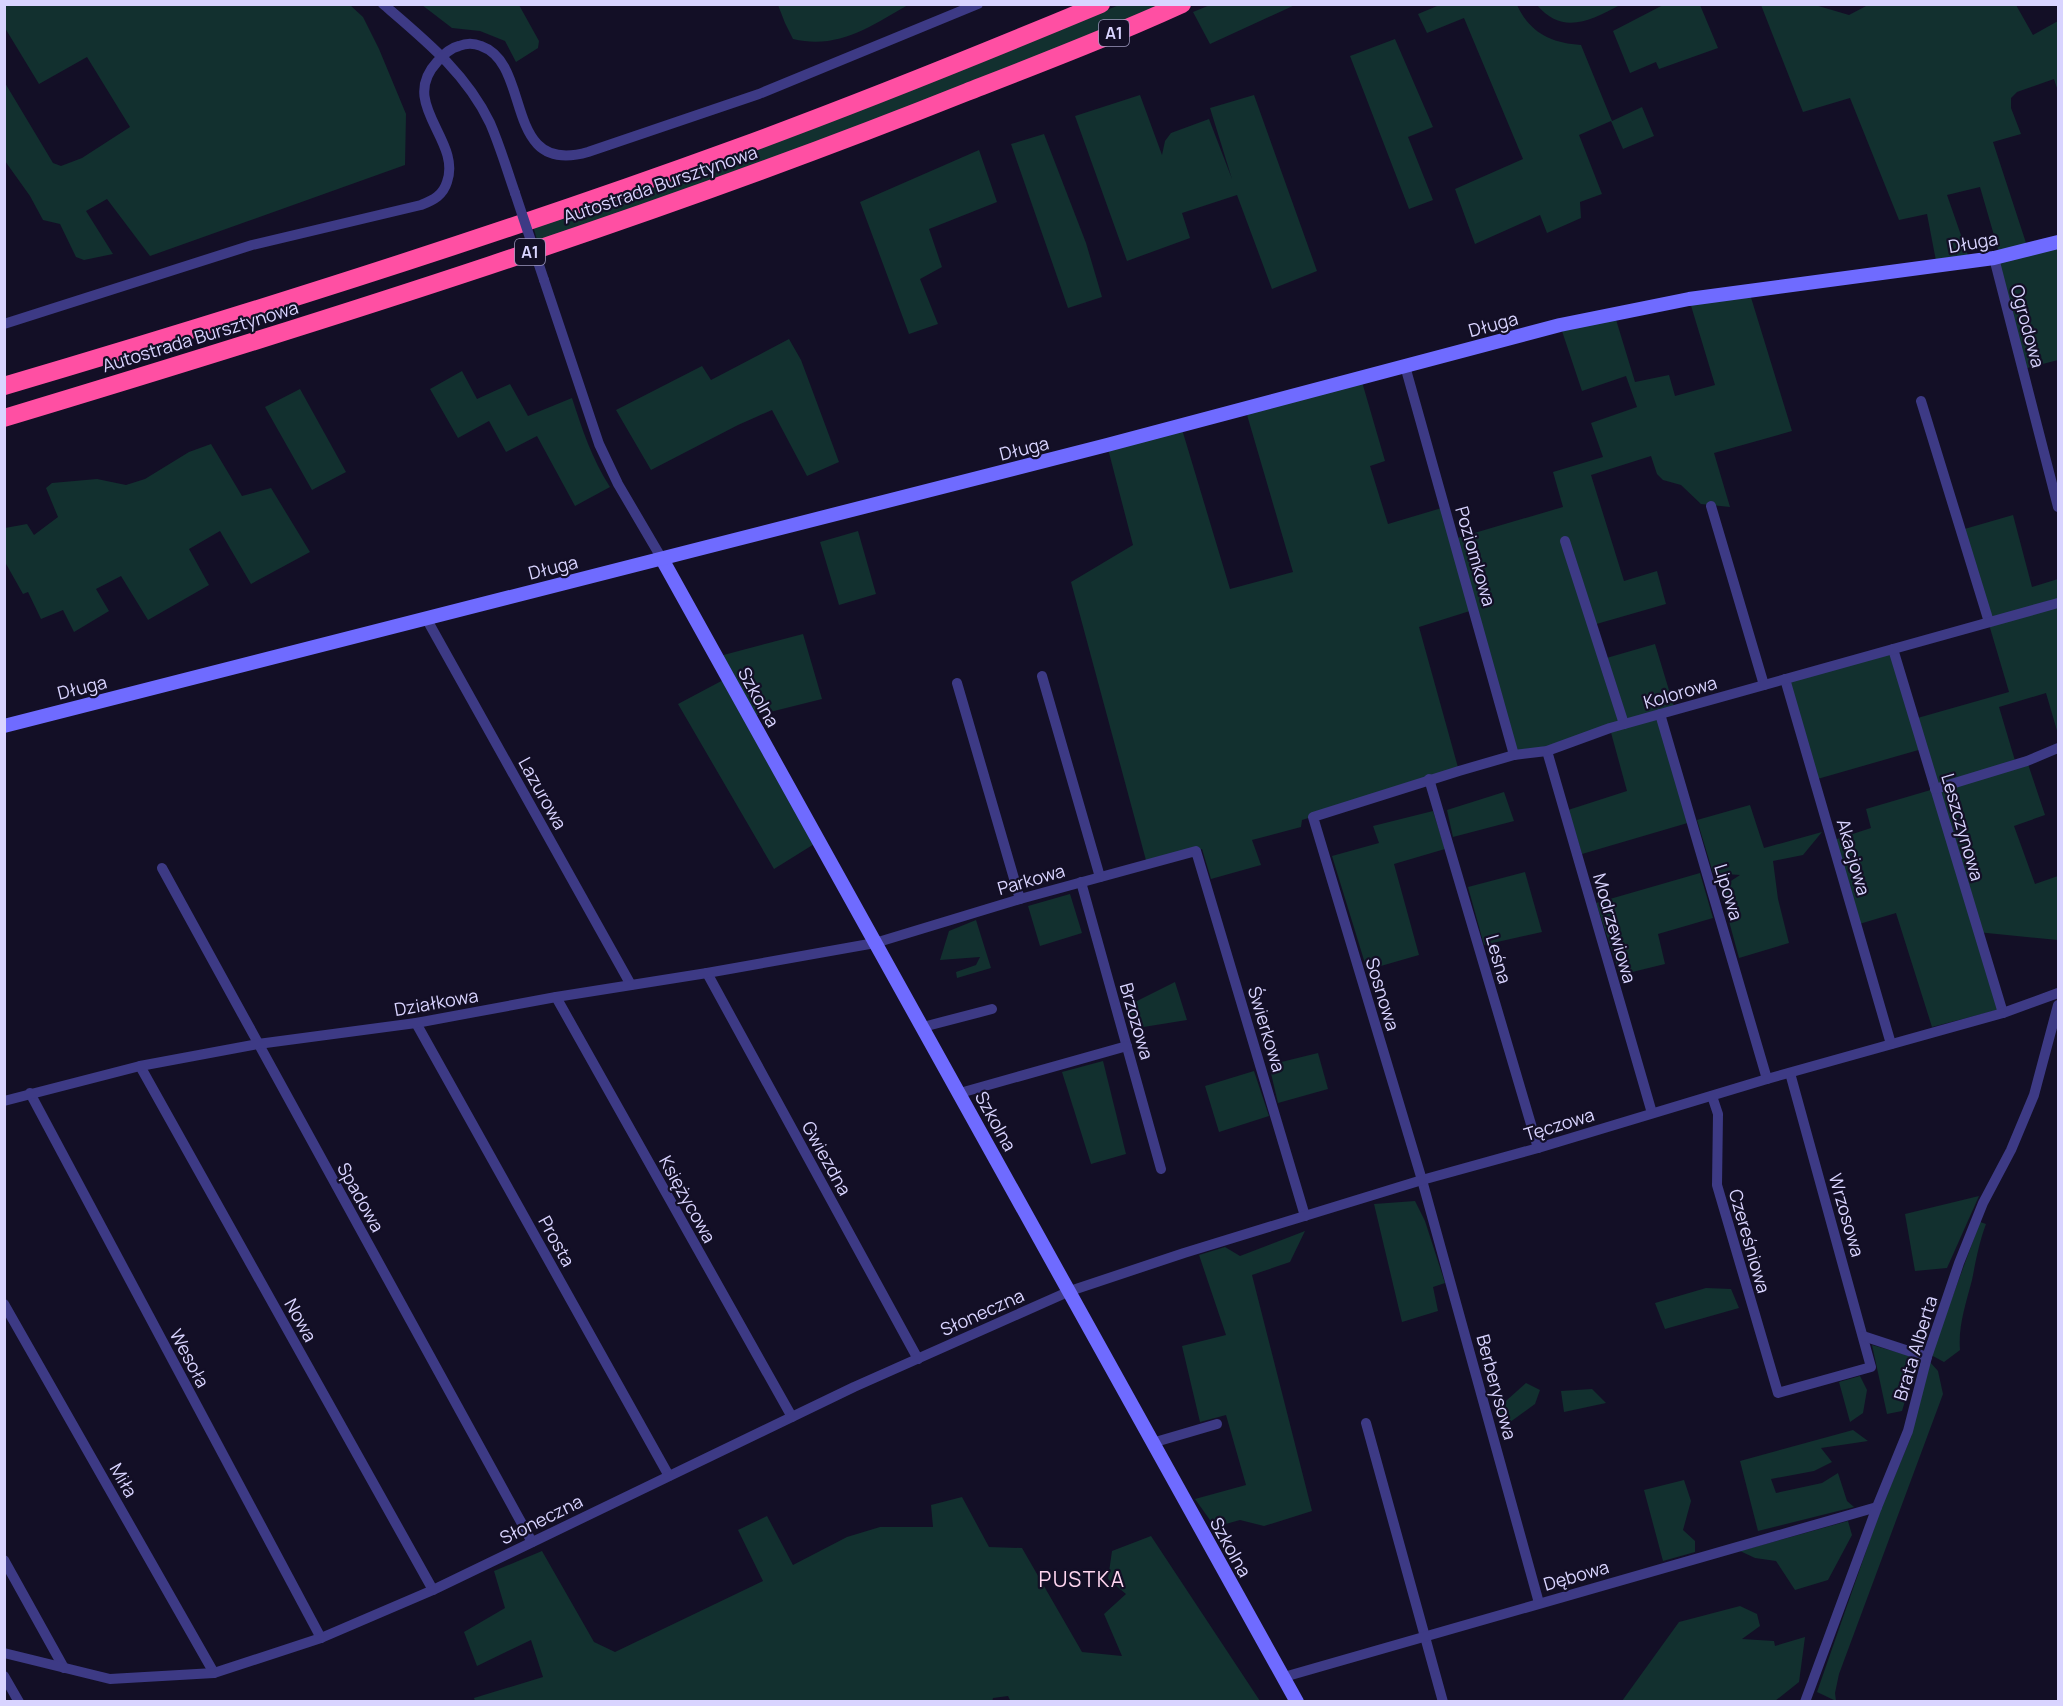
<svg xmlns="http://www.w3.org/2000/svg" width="2063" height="1706" viewBox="0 0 2063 1706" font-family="Manrope,sans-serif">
<rect width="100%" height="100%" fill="#130f26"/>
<g fill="#12302f">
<path d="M5 4 350 5 363 17 379 49 406 114 405 165 150 256 107 199 86 211 113 254 84 260 76 257 60 224 43 220 30 196 5 161V83L53 163 61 166 82 158 130 127 87 57 39 84 5 28Z"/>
<path d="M1442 4 1517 5C1530 33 1551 43 1581 45L1612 121 1642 107 1654 136 1623 149 1611 121 1579 135 1602 194 1580 202 1581 218 1547 233 1540 215 1475 244 1455 189 1523 159 1464 18 1427 33 1418 14Z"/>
<path d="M1665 4 1700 5 1718 48 1659 69 1656 62 1630 73 1613 31Z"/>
<path d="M422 5H519L539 41 538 48 516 62 505 41 480 31 452 28Z"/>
<path d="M778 5V4L908 5C871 26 838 50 793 39L785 23Z"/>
<path d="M1119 5H1163L901 111 538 243 533 226 1046 35Z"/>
<path d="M1210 5V4L1295 5 1210 44 1193 12Z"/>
<path d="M1537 5H1620C1591 20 1563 36 1537 5Z"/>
<path d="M1761 5H1815L1849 15 1868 5H2016L2033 35 2058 21V91L2054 79 2017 92 2011 98V108L2021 134 1993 142 2028 249 2058 242V360L2023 369 1994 258 2000 256 1980 187 1947 195 1970 261 1937 266 1927 214 1899 220 1850 98 1803 112Z"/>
<path d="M1395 39 1433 127 1408 137 1433 200 1409 209 1350 56Z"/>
<path d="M1140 95 1162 155 1165 141 1171 133 1209 119 1232 179 1210 108 1254 95 1317 271 1272 289 1237 195 1182 213 1190 238 1127 261 1075 116Z"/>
<path d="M1044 134 1086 243 1102 297 1068 308 1011 144Z"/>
<path d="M979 150 997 202 929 229 942 267 920 279 938 324 909 334 860 202Z"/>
<path d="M1749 291 1792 431 1714 453 1730 507 1701 504 1681 485 1663 480 1657 474 1651 456 1591 475 1624 581 1657 571 1666 604 1593 625 1603 659 1655 644 1675 710 1660 714 1691 822 1582 854 1568 810 1627 791 1610 729 1514 755 1473 610 1419 627 1459 771 1302 820 1301 827 1252 840 1261 865 1211 879 1202 849 1147 864 1071 582 1133 545 1107 445 1181 426 1230 589 1293 572 1245 408 1360 375 1385 461 1370 466 1388 524 1445 507 1454 539 1563 507 1553 472 1603 457 1591 423 1637 407 1626 376 1582 391 1560 325 1614 313 1635 382 1669 375 1675 396 1715 385 1689 299Z"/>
<path d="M789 339 801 360 839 462 807 476 772 410 738 425 651 470 616 410 702 366 711 380Z"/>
<path d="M462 371 477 399 510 384 528 416 572 398C582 429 592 459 610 487L575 506 537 436 506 452 489 421 458 438 430 389Z"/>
<path d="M300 389 346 472 312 490 265 407Z"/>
<path d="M211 444 242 496 271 488 310 552 251 584 220 531 189 549 209 585 148 620 121 576 96 589 109 611 74 632 63 610 41 619 28 592 23 594 5 562V528L27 524 34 535 58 517 46 488 52 483 97 479 126 485 145 479 189 452Z"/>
<path d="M2013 515 2032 587 2058 579V734L2046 693 1999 707 2016 764 2027 761 2045 815 2014 826 2035 884 2058 876V940L1977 932 2001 1009 1932 1027 1896 913 1856 925 1831 841 1871 828 1866 809 1934 789 1922 749 1814 780 1785 679 1893 649 1914 719 2009 692 1961 530Z"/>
<path d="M858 531 876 594 839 605 820 542Z"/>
<path d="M803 634 822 699 750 717 819 841 774 869 678 704 727 678 716 657Z"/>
<path d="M1504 792 1514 821 1453 837 1447 810Z"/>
<path d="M1750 805 1764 848 1822 832 1803 855 1773 861 1778 899 1789 943 1739 958 1720 888 1740 875 1713 873 1697 820Z"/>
<path d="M1433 811 1445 849 1394 864 1419 955 1367 970 1332 856 1379 843 1373 826Z"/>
<path d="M1525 872 1542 932 1484 945 1468 887Z"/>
<path d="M1700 873 1713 918 1658 934 1665 964 1620 975 1596 903Z"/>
<path d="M1070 894 1082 933 1040 946 1028 906Z"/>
<path d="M976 920 991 968 957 978 956 972 976 965 980 957 940 960 949 931Z"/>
<path d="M1175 982 1187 1020 1131 1029 1125 1007Z"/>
<path d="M1318 1053 1328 1089 1278 1103 1269 1065Z"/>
<path d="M1103 1061 1126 1154 1091 1164 1062 1072Z"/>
<path d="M1254 1071 1269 1116 1219 1132 1205 1086Z"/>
<path d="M1979 1196 1947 1268 1915 1271 1905 1214Z"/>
<path d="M1415 1201 1425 1221 1445 1283 1433 1287 1438 1311 1402 1322 1374 1204Z"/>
<path d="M1980 1222 1986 1224C1979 1243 1976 1260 1972 1280 1966 1303 1958 1326 1960 1350L1944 1362 1931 1355Z"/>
<path d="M1305 1231 1290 1262 1252 1275 1312 1511 1264 1526 1240 1520 1215 1527 1195 1499 1246 1485 1226 1415 1200 1422 1182 1346 1226 1335 1199 1255 1225 1247 1240 1256Z"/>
<path d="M1706 1288 1731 1289 1739 1308 1665 1329 1655 1303Z"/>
<path d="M1872 1345 1918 1358 1902 1411 1887 1414Z"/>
<path d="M1929 1361 1938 1371 1943 1394 1839 1674 1835 1693 1836 1701 1817 1692 1879 1514 1911 1437Z"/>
<path d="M1860 1376 1867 1390 1863 1413 1850 1422 1839 1382Z"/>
<path d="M1526 1383 1540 1390 1535 1404 1506 1425 1498 1408Z"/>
<path d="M1592 1389 1606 1403 1564 1412 1561 1391Z"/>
<path d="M1853 1430 1868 1441 1821 1448 1832 1462 1814 1471 1771 1479 1776 1493 1822 1483 1838 1473 1847 1501 1854 1507 1758 1531 1740 1461Z"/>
<path d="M1684 1480 1691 1501 1683 1530 1695 1541V1552L1663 1561 1644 1490Z"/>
<path d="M962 1497 989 1547 1022 1548 1082 1652 1122 1656 1104 1614 1126 1594 1108 1579 1112 1551 1151 1536 1260 1701 1011 1702 1008 1696 993 1698 992 1702 475 1701 474 1698 543 1677 531 1640 477 1666 464 1632 505 1608 494 1571 542 1551 594 1642 615 1652 763 1581 738 1530 767 1516 793 1565 847 1537 880 1527H933L931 1505Z"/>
<path d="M1848 1521 1852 1535 1828 1580 1795 1590 1776 1561 1755 1558 1740 1551Z"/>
<path d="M1740 1606 1757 1614 1760 1626 1742 1639 1774 1641 1775 1646 1805 1637 1799 1682 1775 1701H1622L1679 1622Z"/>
</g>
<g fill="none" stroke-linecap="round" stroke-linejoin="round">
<g stroke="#3d3a85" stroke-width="10">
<path d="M383 4C425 40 466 73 490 123 500 146 507 170 515 193"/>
<path d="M1994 258 2058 507"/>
<path d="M544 280 599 444 618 484 662 559"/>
<path d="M4 324 252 245 421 205C434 200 443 195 447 182 462 140 398 104 437 62 443 55 450 48 459 46 466 43 474 43 481 46 533 64 502 177 588 152L759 94 978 4"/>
<path d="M1405 366 1514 755"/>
<path d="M1921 401 1989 622"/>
<path d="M1711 506 1764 685"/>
<path d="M1565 541 1624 724"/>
<path d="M426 618 631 985"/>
<path d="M1893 649 2003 1013"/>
<path d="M1042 676 1100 877"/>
<path d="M1785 679 1891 1044"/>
<path d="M957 683 1020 899"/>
<path d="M1660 714 1767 1079"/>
<path d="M1547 751 1652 1113"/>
<path d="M1429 779 1538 1148"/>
<path d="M1935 789 2027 761 2058 748"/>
<path d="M162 868 532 1542"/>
<path d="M1081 882 1161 1169"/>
<path d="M707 973 918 1359"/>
<path d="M556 997 792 1417"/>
<path d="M416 1023 669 1476"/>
<path d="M923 1027 992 1009"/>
<path d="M140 1066 433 1590"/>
<path d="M30 1093 321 1638"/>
<path d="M960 1093 1127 1046"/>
<path d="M1712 1096 1718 1114 1717 1185 1778 1393 1871 1367 1790 1073"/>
<path d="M4 1101 140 1066 258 1044 416 1023 556 997 707 973 875 943 1020 899 1196 851 1305 1216"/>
<path d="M4 1304 214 1673"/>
<path d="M1863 1336 1927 1357"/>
<path d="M1366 1423 1443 1702"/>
<path d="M1152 1443 1217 1424"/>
<path d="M4 1560 64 1668"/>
<path d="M1539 1603 1422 1180 1313 817 1459 771 1514 755 1547 751 1610 728 2058 603"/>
<path d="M4 1653 110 1679 214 1673 321 1638 433 1590 854 1387 1070 1291 1184 1253 1422 1180 1538 1148 1767 1079 2003 1013 2058 993"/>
<path d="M4 1676 19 1702"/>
<path d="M1284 1677 1877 1507"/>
<path d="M1805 1702 1877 1507 1908 1431 1927 1357 1959 1263 1983 1203 2011 1150 2034 1095 2058 1005"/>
</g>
<g stroke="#6f6bff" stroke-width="14">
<path d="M662 559 1297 1702"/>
<path d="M4 726 1107 445 1560 325 1689 299 1994 258 2058 242"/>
</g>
<g stroke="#ff4fa3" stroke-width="18">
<path d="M4 386C251 313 496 236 737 148 860 103 981 54 1101 4"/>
<path d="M4 418C329 320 652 218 967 92 1039 64 1112 36 1182 4"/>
</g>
<path stroke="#3d3a85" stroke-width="10" d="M515 193 544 280"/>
</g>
<g text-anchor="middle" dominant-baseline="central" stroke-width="4.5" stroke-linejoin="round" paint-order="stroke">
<g fill="#130f26" stroke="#9e99be" stroke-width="1.5">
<rect x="1099" y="20" width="30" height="26" rx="4.5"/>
<rect x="515" y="239" width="30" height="26" rx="4.5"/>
</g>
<g font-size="16" font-weight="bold" fill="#d9d4ff">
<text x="1114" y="33">A1</text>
<text x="530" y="252">A1</text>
</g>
<g font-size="18" fill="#d9d4ff" stroke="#130f26">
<text transform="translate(660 184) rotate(-19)">Autostrada Bursztynowa</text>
<text transform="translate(1973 242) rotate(-10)">Długa</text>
<text transform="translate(1493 324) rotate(-15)">Długa</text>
<text transform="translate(2028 326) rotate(75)">Ogrodowa</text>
<text transform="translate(200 336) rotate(-17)">Autostrada Bursztynowa</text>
<text transform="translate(1024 448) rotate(-14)">Długa</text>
<text transform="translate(1476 556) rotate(74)">Poziomkowa</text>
<text transform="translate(553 567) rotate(-14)">Długa</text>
<text transform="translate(82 687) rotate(-14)">Długa</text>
<text transform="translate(1680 692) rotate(-16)">Kolorowa</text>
<text transform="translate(759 697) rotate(61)">Szkolna</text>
<text transform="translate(543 793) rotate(61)">Lazurowa</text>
<text transform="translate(1963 827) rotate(74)">Leszczynowa</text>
<text transform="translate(1854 857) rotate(74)">Akacjowa</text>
<text transform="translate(1031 879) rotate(-16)">Parkowa</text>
<text transform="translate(1729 892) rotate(73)">Lipowa</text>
<text transform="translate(1615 928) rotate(74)">Modrzewiowa</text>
<text transform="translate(1499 959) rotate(74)">Leśna</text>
<text transform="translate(1383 994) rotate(73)">Sosnowa</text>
<text transform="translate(436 1002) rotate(-10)">Działkowa</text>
<text transform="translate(1137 1021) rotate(74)">Brzozowa</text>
<text transform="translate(1267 1029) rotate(73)">Świerkowa</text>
<text transform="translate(996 1121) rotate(61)">Szkolna</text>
<text transform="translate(1559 1124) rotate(-17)">Tęczowa</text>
<text transform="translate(827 1158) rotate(61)">Gwiezdna</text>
<text transform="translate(361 1197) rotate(61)">Spadowa</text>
<text transform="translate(688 1199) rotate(61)">Księżycowa</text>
<text transform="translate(1847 1215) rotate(74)">Wrzosowa</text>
<text transform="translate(557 1241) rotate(61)">Prosta</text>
<text transform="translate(1750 1241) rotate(74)">Czereśniowa</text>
<text transform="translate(982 1312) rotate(-24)">Słoneczna</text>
<text transform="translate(301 1320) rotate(61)">Nowa</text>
<text transform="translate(1915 1348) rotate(-73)">Brata Alberta</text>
<text transform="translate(190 1358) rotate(62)">Wesoła</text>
<text transform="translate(1497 1387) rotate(75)">Berberysowa</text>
<text transform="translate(124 1480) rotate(60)">Miła</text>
<text transform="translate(541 1519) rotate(-26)">Słoneczna</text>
<text transform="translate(1231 1547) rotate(61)">Szkolna</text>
<text transform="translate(1576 1575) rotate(-16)">Dębowa</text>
</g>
<g font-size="21" letter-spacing="1.5" fill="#ffd6f0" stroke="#130f26">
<text x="1082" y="1579">PUSTKA</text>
</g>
</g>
<rect width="2063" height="1706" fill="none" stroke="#d9d4ff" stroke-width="12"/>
</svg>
